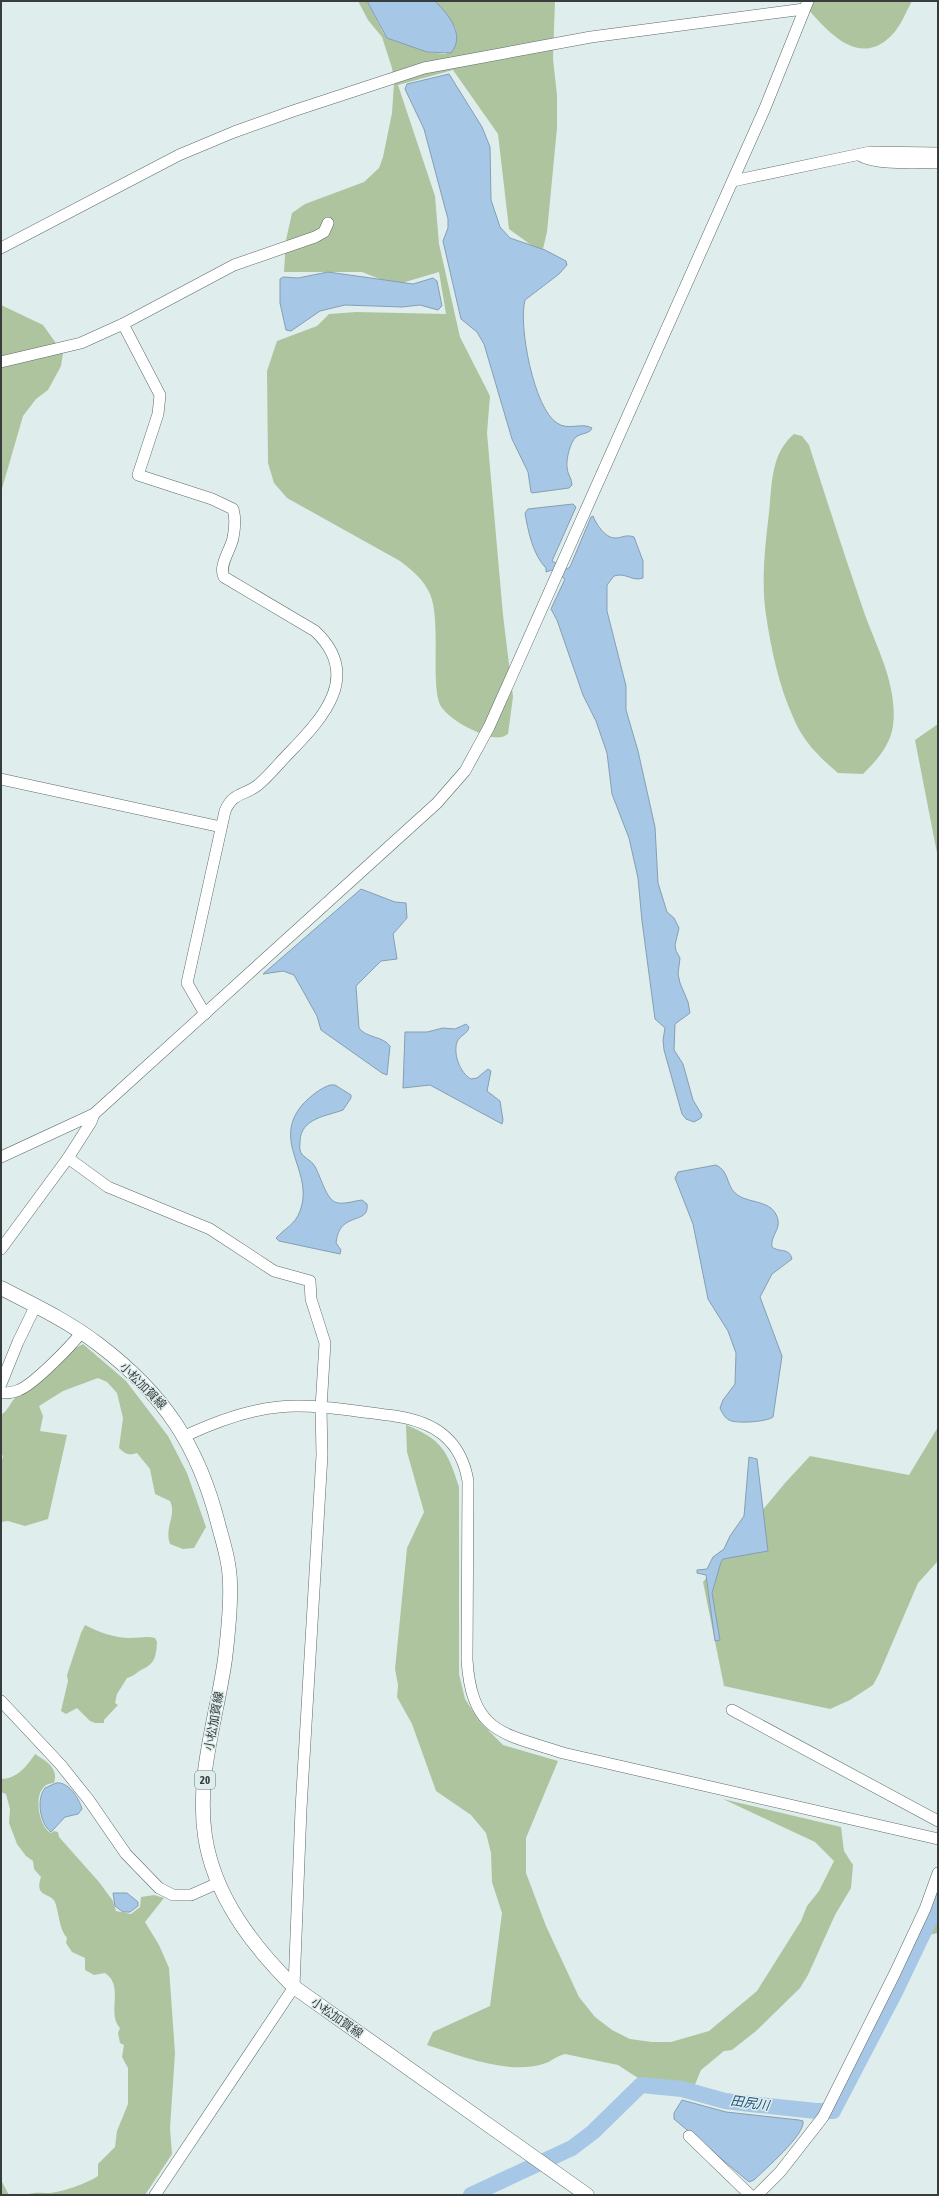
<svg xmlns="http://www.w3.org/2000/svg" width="939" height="2196" viewBox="0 0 939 2196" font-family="'Asap Condensed','Noto Sans JP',sans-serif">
<rect width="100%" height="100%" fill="#dfeeed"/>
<g fill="#aec49f">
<path d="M358 1H367L384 34 427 52 446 54 456 29 435 1H555L553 59 557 95V128L547 232 542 253 509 229 498 134 453 70 398 85 435 196 439 244 460 337 490 396 487 433 503 615 513 697 508 734C499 741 487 736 477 732 464 726 452 720 442 708 429 691 442 622 430 594 424 580 412 570 400 561L287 498 274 483 268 463 267 371 277 341 317 326 329 314 356 312 446 314 439 272 395 285 362 272H284L286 240 292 213 305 204 364 182 379 168 383 157 392 113 394 83 392 68 382 37 368 20Z"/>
<path d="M801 1H912C906 12 900 27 892 35 857 71 824 27 801 1Z"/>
<path d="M1 305 43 325 63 353 61 366 48 390 36 399 23 416 1 492Z"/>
<path d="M794 434 802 436 809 445C827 501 845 557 864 612 877 649 898 685 893 726 890 746 877 760 863 774L838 773C819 757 802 740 793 717 779 686 771 649 766 615 761 582 765 546 769 513 771 494 771 474 778 456 782 447 787 440 794 434Z"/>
<path d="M938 724V858L915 740Z"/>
<path d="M83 1344 126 1381 168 1436 187 1473 206 1527 194 1548 183 1549 170 1544C164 1526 177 1516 170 1501L155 1494 150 1469 137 1453C129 1456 125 1454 119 1448L123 1418 117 1393 107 1382 98 1378 63 1391 39 1406 43 1416 40 1431 67 1435 48 1519 25 1526 8 1521 1 1522V1463L3 1456 1 1454V1415C9 1410 10 1402 17 1396 34 1378 61 1355 83 1344Z"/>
<path d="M406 1425C442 1439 448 1452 459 1487V1674L465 1699 479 1721 503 1745 558 1761 526 1838V1873L546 1926 579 1997 595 2017 612 2030 630 2039 652 2042H671L709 2031 757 1991 801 1921 807 1906 819 1891 834 1861 815 1842 723 1799 841 1827 844 1851 853 1865 851 1888 835 1915 808 1975 800 1988 756 2031 732 2050 724 2051 701 2070 694 2087 641 2080 618 2065 565 2054C556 2056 551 2062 543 2064 509 2075 460 2056 427 2045L433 2032 490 2006 502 1913 492 1882 491 1853 486 1833 471 1815 436 1791 412 1724 397 1697 398 1685 395 1669 407 1548 424 1512 407 1452Z"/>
<path d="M938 1427V1561L918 1583 879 1674 873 1685 850 1700 830 1709 724 1686 703 1582 785 1483 810 1456 909 1475Z"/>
<path d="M85 1625C98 1632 115 1638 130 1638 139 1638 147 1636 155 1638L157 1642C156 1657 155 1664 141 1670 136 1673 134 1676 127 1678L117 1694 115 1703 118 1705 104 1720V1723H95L90 1721 77 1708 66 1714 61 1711 68 1681 67 1675 81 1633Z"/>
<path d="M35 1754C46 1761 59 1768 54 1783 52 1783 47 1784 45 1786 33 1795 39 1827 51 1833L54 1831 58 1832 59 1837 99 1882 113 1901 116 1911 131 1914 140 1907 141 1897 154 1895 164 1898 145 1922 159 1945 169 1968 175 2053 170 2128 172 2154 145 2195H26C34 2192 39 2193 48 2193 60 2193 88 2183 98 2176V2164L115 2147 117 2131 128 2104V2068L122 2057 124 2045 120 2043 118 2033 120 2028C106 2013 125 1986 105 1973L94 1975 85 1970V1958L72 1952 66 1943 67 1938C59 1929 59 1913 55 1902 50 1892 34 1898 41 1877L34 1869 33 1861 26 1856 17 1844 9 1823 10 1809 6 1794 1 1792V1779C17 1779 27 1766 35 1754Z"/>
<path d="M938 1893V1933L919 1937Z"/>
<path d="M1 2180 9 2195H1Z"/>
</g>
<g fill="#a6c8e6" stroke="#859eb3">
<path d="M367 1H435C448 14 466 35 451 53L427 52 387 38Z"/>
<path d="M449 74 482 127 490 147 491 200 500 227 510 238 545 250 566 261 567 265 559 274 525 300C518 325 534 409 557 423 568 431 582 422 592 428 590 434 581 433 576 437 570 442 566 460 567 467 567 474 572 478 572 485L569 488 532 493 531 492 528 472 512 439 484 344 477 332 461 319 443 241 448 228V219L424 129 405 89 407 84Z"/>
<path d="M328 272 413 284 433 278 437 281 442 306 438 310 420 305 402 307 345 305 320 311 291 331 286 330 280 303V279L283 277 298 278Z"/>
<path d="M573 504 576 507 552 561 567 569 570 567 591 517 593 516C596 524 605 538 615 538 622 538 626 534 634 537L643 561V578C632 582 626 572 614 576L607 585V611L626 686V710L638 751 655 827 658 883 667 912 674 918 679 928 675 945 676 951 680 958 678 974 680 983 688 1002 690 1013 675 1024 674 1050 683 1064 693 1100 702 1115 701 1118 694 1122 686 1119 682 1114 664 1050 663 1040 665 1028 655 1019 642 921 638 878 629 838 612 794 607 753 596 721 583 695 557 620 551 609 565 579 552 570 546 572V568C533 555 528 531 525 513L528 509Z"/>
<path d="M361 889 395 902 406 903 407 918 393 934 397 959 381 961 356 986 359 1028C366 1038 383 1036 390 1046L387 1075 382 1073 321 1030 317 1016 294 975 283 971 263 974Z"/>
<path d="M466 1024 469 1027C468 1034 460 1035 457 1042 453 1054 460 1073 471 1079L477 1078 488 1069 491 1071 487 1091 500 1101 503 1120 502 1124 430 1085 403 1088 405 1032H427L443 1028 455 1029Z"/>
<path d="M330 1085H335L351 1095V1098L343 1110C327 1116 301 1118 300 1141 300 1145 299 1149 301 1153 304 1158 311 1160 314 1165 320 1173 326 1202 338 1203 346 1204 354 1201 362 1200L367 1204C370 1226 339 1210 336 1243L341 1250 340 1254 279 1241 276 1238C285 1228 295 1225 300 1211 315 1171 270 1142 303 1104 311 1096 319 1089 330 1085Z"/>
<path d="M716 1165C729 1171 726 1184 735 1193 748 1205 773 1198 778 1220 780 1230 770 1237 772 1247 780 1253 789 1247 792 1259L772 1274 760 1297 782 1356 773 1417C767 1422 735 1424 729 1420 725 1418 722 1413 720 1408L723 1400 735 1384 736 1353 728 1331 708 1299 693 1224 675 1178 678 1172Z"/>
<path d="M749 1457 757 1459 768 1551 723 1559 721 1562 712 1593 720 1640 715 1641 706 1575 697 1573V1570L707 1569 713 1557 724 1549 730 1536 744 1516Z"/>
<path d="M56 1783C68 1781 79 1798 82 1809L78 1814 65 1817 51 1832C40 1824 36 1799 45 1788Z"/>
<path d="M113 1893H127L138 1902V1906L130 1912H123L115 1906Z"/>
<path d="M682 2100 726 2112 799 2120 803 2121C806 2134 764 2170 754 2180L749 2182 674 2119V2113Z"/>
</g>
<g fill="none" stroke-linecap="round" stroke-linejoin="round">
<path stroke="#a6c8e6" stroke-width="16" d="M471 2195 572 2148 593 2132 641 2085 682 2089 725 2101 750 2104 816 2111H833L895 1992 938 1902"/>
<g stroke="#5c6a69" stroke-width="12">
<g id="minor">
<path d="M859 155C878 166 916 162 938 163"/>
<path d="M733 181 870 152 938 153"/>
<path d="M1 248 179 155 234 132 293 111 424 68 591 37 804 9"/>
<path d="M123 324 160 395 158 414 138 475 212 499 233 509C236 519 235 528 233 538 231 549 218 566 224 577L315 631C362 675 324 717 290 752 279 763 270 775 258 785 244 796 233 792 225 811L187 983 205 1014"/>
<path d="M1 362 81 343 123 324 234 265 315 237 324 232 328 223"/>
<path d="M1 779 221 827"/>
<path d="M1 1157 94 1114 437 803 465 771 489 727 765 108 808 1"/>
<path d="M68 1158 108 1187 210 1229 274 1271 310 1281 311 1299 325 1343 321 1408 322 1455 301 1809 294 1987 155 2195"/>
<path d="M1 1249 68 1158 91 1122 94 1114"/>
<path d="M1 1384 18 1342 36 1305"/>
<path d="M1 1393C8 1393 13 1393 19 1390 34 1384 71 1346 81 1333"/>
<path d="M185 1436C215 1422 246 1410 279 1407 312 1403 361 1412 395 1416 435 1422 461 1440 468 1481L467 1660C472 1734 503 1733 563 1753L938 1839"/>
<path d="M1 1701 60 1764 88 1799 126 1854 159 1888 173 1895H191L218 1883"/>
<path d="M732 1710 938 1821"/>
<path d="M689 2136 750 2195"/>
<path d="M757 2195 780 2172 823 2117 895 1973 925 1909 938 1873"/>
</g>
</g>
<g stroke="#5c6a69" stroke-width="15">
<path id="major" d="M1 1288C34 1305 68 1321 98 1344 164 1394 199 1446 219 1527 224 1545 230 1565 230 1584 231 1608 228 1634 225 1659 217 1717 196 1776 205 1836 214 1896 252 1945 294 1987L587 2195"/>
</g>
<use href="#minor" stroke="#fff" stroke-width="11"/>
<use href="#major" stroke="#fff" stroke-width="14"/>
</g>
<g text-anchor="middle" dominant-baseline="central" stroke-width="3" stroke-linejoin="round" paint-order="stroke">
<rect fill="#dfeeed" stroke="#697271" stroke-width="1" x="195" y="1771" width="20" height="18" rx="3"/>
<g font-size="11" font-weight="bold" fill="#373d3c">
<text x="205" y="1780">20</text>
</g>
<g font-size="12" fill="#373d3c" stroke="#dfeeed">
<text transform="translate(143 1386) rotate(45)">小松加賀線</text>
<text transform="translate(214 1721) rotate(-80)">小松加賀線</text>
<text transform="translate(337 2018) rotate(35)">小松加賀線</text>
</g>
<g font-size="13" font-style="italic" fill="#20557d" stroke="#dfeeed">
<text transform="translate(750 2103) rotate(8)">田尻川</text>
</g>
</g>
<rect width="939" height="2196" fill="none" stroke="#373d3c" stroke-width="4"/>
</svg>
